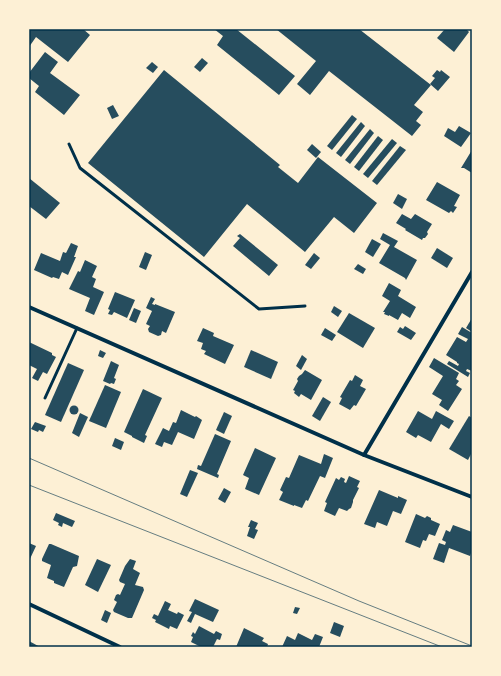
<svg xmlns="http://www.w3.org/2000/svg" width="501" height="676" viewBox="0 0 501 676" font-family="'Noto Serif',serif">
<rect width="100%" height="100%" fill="#fdf0d5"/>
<g fill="#264d5e">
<path d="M29 29H83L90 35 68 62 36 37 29 47Z"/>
<path d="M214 29H236L295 76 279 95 217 45 223 36Z"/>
<path d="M276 29H359L431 85 414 105 423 112 416 121 421 125 412 136 329 71 310 95 297 84 316 61Z"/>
<path d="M445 29H466L469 32 454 52 437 38Z"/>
<path d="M45 52 58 62 50 73 80 95 64 115 35 92 39 86 29 78V73Z"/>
<path d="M202 58 208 63 200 72 194 67Z"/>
<path d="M152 62 158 67 153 73 146 68Z"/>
<path d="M164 70 280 165 278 167 298 183 318 157 377 203 354 233 334 217 305 252 247 204 204 257 88 163Z"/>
<path d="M437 70 440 72 441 70 450 77 438 91 430 84 435 78 432 76Z"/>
<path d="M113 105 119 116 112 119 107 108Z"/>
<path d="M352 115 357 119 332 150 327 146Z"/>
<path d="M361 122 365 126 341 157 336 153Z"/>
<path d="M459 126 471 133 461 147 444 136 448 128 455 132Z"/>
<path d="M370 129 374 133 350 164 345 160Z"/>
<path d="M378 136 383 140 359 171 354 167Z"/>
<path d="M392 139 397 143 368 178 363 174Z"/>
<path d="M312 144 321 152 316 158 307 150Z"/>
<path d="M400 146 406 150 377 185 372 181Z"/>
<path d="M472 150V173L464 168H461Z"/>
<path d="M29 178 60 203 46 219 29 206Z"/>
<path d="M437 182 460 195 454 206 457 207 453 213 451 211 449 213 426 200Z"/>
<path d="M398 194 407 199 402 209 393 203Z"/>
<path d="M402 214 411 219 415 214 432 224 427 232 428 234 425 238H423L422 240 405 230 406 229 396 223Z"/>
<path d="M383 233 398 241 394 247 417 260 406 280 405 278 379 263 390 245 380 239Z"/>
<path d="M240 234 278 265 269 276 233 246 240 238 237 236Z"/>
<path d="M372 239 381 244 373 257 365 252Z"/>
<path d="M71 243 78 246 74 257H76L68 275 62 272 59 279 53 277 52 278 34 270 41 253 60 261 63 252 66 253Z"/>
<path d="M437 248 453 258 447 268 431 258Z"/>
<path d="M145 252 152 255 146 270 139 267Z"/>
<path d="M314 253 320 258 311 269 305 265Z"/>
<path d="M85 260 97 266 92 277 96 279 93 287 104 292 94 315 85 311 90 298 69 289 78 271 80 272Z"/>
<path d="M358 264 366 269 363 274 354 269Z"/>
<path d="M389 283 401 290 398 296 416 307 410 318 402 313 398 320 389 315V316L384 314 385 312H383L390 301 382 296Z"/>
<path d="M115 292 135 300 127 318 114 312 112 315 108 314 110 310 108 309Z"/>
<path d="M151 297 155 299 152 304 155 305V304L175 312 166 333 162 331 161 335 158 336 149 332 148 329 150 326 146 324 152 311 146 308Z"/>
<path d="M334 306 342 311 338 317 331 312Z"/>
<path d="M134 308 141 311 136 323 129 320Z"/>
<path d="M349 313 375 328 363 348 337 332Z"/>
<path d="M472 318V332L466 328Z"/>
<path d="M405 326 416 333 411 340 397 332 400 327 403 329Z"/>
<path d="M462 327 472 333V371L467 369 466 371 470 373 468 377 447 364 449 361 458 366 459 364 457 363V362L446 355 457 337 466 342 468 339 458 334Z"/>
<path d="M203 328 214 333 213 336 234 345 225 364 204 354 206 351 201 349 203 343 197 341Z"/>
<path d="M325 328 336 335 332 341 321 335Z"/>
<path d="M29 342 52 353V355L56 357 47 374 43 372 38 381 32 378 37 369 29 365Z"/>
<path d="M100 350 106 353 103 358 98 356Z"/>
<path d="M251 350 278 362 271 379 244 367Z"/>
<path d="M302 355 307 359 301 370 296 366Z"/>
<path d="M434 358 459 373 456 379 459 381 456 385 462 389 448 411 439 405 442 400 432 394 443 376 429 367Z"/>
<path d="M111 361 119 365 114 378 116 379 114 384 111 383 110 384 103 381Z"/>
<path d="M68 363 84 370 61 422 45 415Z"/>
<path d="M305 370 322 380 311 400 301 394 299 397 294 393 295 391 293 390 298 381 297 379 299 376 302 374Z"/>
<path d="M355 375 363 380 360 386 366 389 356 406 354 405 350 410 339 404 342 398 340 397 350 380 352 381Z"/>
<path d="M105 385 121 392 106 428 89 421Z"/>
<path d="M143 389 162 398 145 435 147 436 144 443 132 437V436L124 432Z"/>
<path d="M323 397 331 402 320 421 312 416Z"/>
<circle cx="74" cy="410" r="4.5"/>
<path d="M181 410 195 417 196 416 202 420 194 439 178 432 172 445 164 442 162 447 155 444 163 428 169 431 173 422 176 423Z"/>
<path d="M418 411 432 419 436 411 454 421 449 429 441 424 431 442 418 435 416 438 406 432Z"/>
<path d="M224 412 232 416 224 434 216 430Z"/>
<path d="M80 413 88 417 79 437 72 433Z"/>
<path d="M469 416 472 418V452L468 460 449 449Z"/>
<path d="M35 422 46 426 43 432 39 430 38 432 31 429Z"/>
<path d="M215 434 231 441 217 474 219 475 218 478 197 469 198 465 201 466Z"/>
<path d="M115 438 124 442 121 450 112 446Z"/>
<path d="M255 448 276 458 259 495 245 489 249 478 243 475Z"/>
<path d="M324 454 333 458 325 478 320 476 308 501 306 500 302 508 294 505V506L279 500 283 492 280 490 286 477 289 478 299 455 321 464Z"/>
<path d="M190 470 198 473 187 497 180 494Z"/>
<path d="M349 476 360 481 357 487 359 488 353 500V502L351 508 349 509 347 511 339 508 335 516 324 511 327 503 325 502 336 478 339 480 341 477 345 479 344 482 346 483Z"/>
<path d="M224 488 231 492 225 503 218 499Z"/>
<path d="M379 490 398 498V496L407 500 401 514 393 511 387 526 377 522 375 528 364 524Z"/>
<path d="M56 513 75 521 72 527 63 523 62 527 58 525 59 523 53 520Z"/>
<path d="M416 514 425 518 427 516 431 518V520L440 524 435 536 429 534 426 541 423 540 420 548 405 542Z"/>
<path d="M251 520 258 523 255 529 258 530 254 539 247 536 250 527H248Z"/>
<path d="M453 525 472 532V550L470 556 449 548 444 563 433 559 439 543 445 545 446 542 442 540 446 530 450 532Z"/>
<path d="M29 543 36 546 29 561Z"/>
<path d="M49 544H51L79 556 77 566 73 567 64 587 54 583V581L47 578 51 565 42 561V559Z"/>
<path d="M97 559 111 565 98 592 85 585Z"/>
<path d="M130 559 136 561 133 569 140 573 135 585 143 587 144 590 132 618H128L114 612 113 610 117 602 114 600 116 595 118 594 120 595 125 584 120 582 119 580 125 566Z"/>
<path d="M195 599 219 610 213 622 195 614 191 623 187 621 192 612 189 611Z"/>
<path d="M165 601 171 604 168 610 177 614 178 612 184 615 177 629 170 626 169 629 155 622 156 620 152 618 154 614 158 616Z"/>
<path d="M295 607 300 608 297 614 293 613Z"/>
<path d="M105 610 111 613 107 623 101 620Z"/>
<path d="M334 622 344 626 340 637 330 633Z"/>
<path d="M199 626 214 634 216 631 222 634 220 640 217 639 213 647H201L191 642 193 637 191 636 193 632 195 634Z"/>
<path d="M244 628 264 638 262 641 268 644 267 647H236Z"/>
<path d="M298 633 312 640 315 634 323 637 319 647H282L287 636 295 640Z"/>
<path d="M29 641 40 647H29Z"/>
</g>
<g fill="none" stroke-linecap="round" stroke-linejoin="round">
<g stroke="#003049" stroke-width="3">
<path d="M69 144 80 168 259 309 305 306"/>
<path d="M45 398 77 328"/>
</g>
<g stroke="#003049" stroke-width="4">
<path d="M29 307 364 455 472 497"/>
<path d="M364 455 472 272"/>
<path d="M29 604 120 647"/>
</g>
<g stroke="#657d81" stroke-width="1">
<path d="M29 458 359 601 472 646"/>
<path d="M29 485 442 647"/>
</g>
</g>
<rect width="501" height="676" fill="none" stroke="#fdf0d5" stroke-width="60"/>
<rect x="30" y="30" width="441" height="616" fill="none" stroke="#003049" stroke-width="1.5"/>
</svg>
